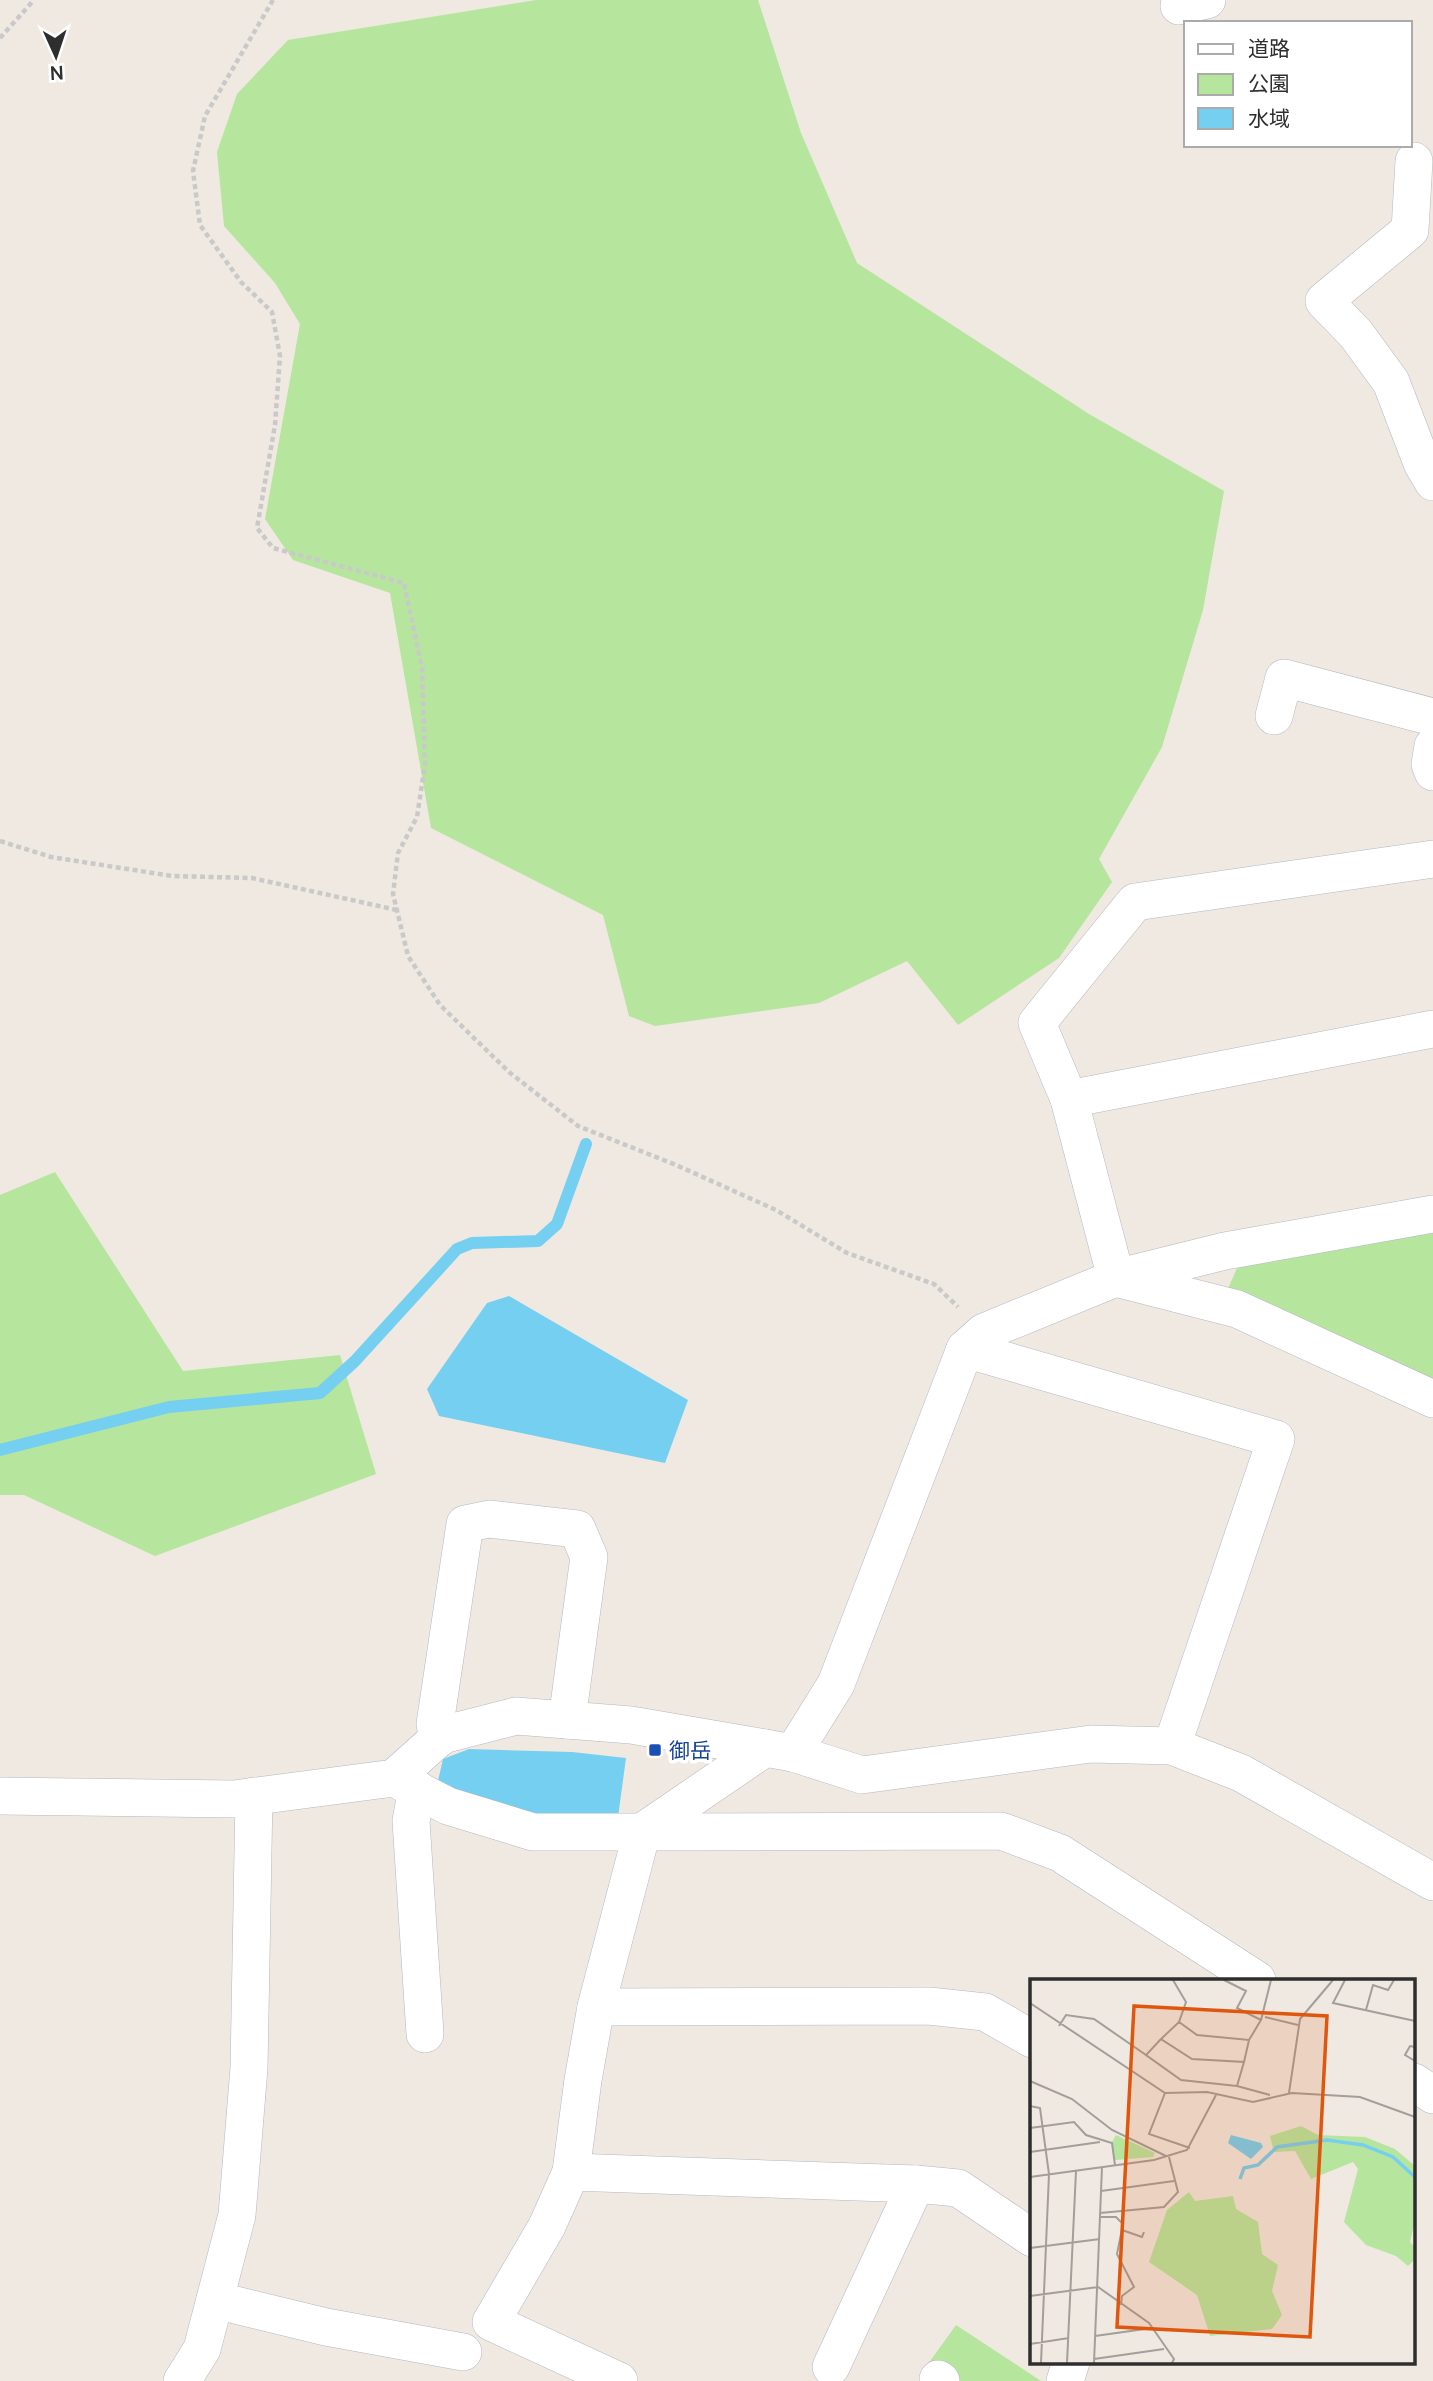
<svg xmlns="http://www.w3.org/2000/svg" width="1433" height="2381" viewBox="0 0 1433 2381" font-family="Manrope,'Noto Sans JP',sans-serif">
<rect width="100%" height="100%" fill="#efe9e1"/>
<g fill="#b6e59e">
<path d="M536 0H758L801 133 857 263 1089 414 1224 491 1203 610 1162 747 1099 859 1112 882 1059 958 958 1025 907 961 819 1003 655 1026 629 1016 603 915 431 828 390 593 293 560 265 519 300 324 275 283 224 226 217 152 237 94 288 40Z"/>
<path d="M55 1172 183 1371 340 1355 376 1474 155 1556 24 1495H0V1195Z"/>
<path d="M1433 1232V1386L1224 1298 1237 1268Z"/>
<path d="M956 2325 1041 2381H952L928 2364Z"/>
</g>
<g fill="#75cff0">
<path d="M509 1296 688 1400 665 1463 439 1416 427 1389 487 1303Z"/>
<path d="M469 1749 572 1752 626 1758 618 1817 538 1818 444 1794 438 1781 443 1759Z"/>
</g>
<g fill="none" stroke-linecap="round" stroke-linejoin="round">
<path stroke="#75cff0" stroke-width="12" d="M0 1450 169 1407 320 1393 355 1361 457 1249 472 1243 538 1241 557 1224 586 1144"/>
<g stroke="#b4b7c1" stroke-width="38">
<g id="minor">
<path d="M1179 6 1207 0"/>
<path d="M1414 161 1410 230 1324 301 1356 334 1391 382 1422 463 1433 482"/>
<path d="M1274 716 1284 678 1433 717"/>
<path d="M1433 746 1430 764 1433 772"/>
<path d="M1069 1099 1433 1029"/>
<path d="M1116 1278 1069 1099 1037 1023 1135 902 1433 859"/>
<path d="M1120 1279 1237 1309 1433 1399"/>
<path d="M965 1349 1276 1439 1172 1746"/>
<path d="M438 1739 435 1724 465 1524 489 1519 577 1529 589 1557 567 1720"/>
<path d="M793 1753 836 1684 965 1349 984 1332 1116 1278 1225 1251 1433 1214"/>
<path d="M394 1778 448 1806 533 1832H642L596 2007 929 2006 985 2012 1032 2039"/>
<path d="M417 1789 411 1821 425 2034"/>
<path d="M0 1796 234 1799 394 1778 442 1735 516 1716 631 1725 765 1748 793 1753 862 1775 1091 1744 1172 1746 1241 1773 1433 1882"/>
<path d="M642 1832 1001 1831 1060 1853 1257 1980"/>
<path d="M642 1832 765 1748"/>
<path d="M1414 2082 1433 2095"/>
<path d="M571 2172 583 2080 596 2007"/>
<path d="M215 2300 326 2327 463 2352"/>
<path d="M831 2367 916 2184"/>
<path d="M938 2379 941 2381"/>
<path d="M182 2381 202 2349 237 2215 249 2068 254 1796"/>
<path d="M619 2381 491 2322 547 2226 571 2172 916 2184 958 2188 1032 2238"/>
<path d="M1065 2381 1071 2362"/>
</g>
</g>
<g stroke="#c9c9c9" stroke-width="4.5" stroke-dasharray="5 3.5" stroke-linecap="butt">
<path d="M273 0 205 116 193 171 200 225 241 282 272 312 280 356 275 425 257 528 273 548 404 583 422 668 425 764 417 817 398 853 393 894 408 956 440 1005 509 1072 578 1126 676 1165 776 1210 847 1253 934 1284 958 1307"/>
<path d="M0 38 34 0"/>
<path d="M0 841 51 857 172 876 252 878 397 910"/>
</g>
<use href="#minor" stroke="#fff" stroke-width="37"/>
</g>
<rect fill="#1a4fb4" stroke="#fff" stroke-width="2.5" x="648" y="1743" width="14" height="14" rx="3.5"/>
<g text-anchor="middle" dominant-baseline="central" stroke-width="7" stroke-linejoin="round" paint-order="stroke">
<g font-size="21" fill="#164399" stroke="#fff" text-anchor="start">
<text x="669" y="1750">御岳</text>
</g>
</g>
<g transform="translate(1030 1979)">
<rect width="385" height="385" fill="#efe9e1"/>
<path d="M271 147 288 156 335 158 365 170 385 187V242L380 263 385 268V280L378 287 366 277 336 266 314 243 328 190 323 183 281 200 265 172 244 173 240 157ZM86 156 125 174 123 178 85 181 82 163ZM159 213 165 222 203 217 206 230 228 243 232 275 248 286 242 312 252 336 242 350 180 357 167 316 119 283 137 231Z" fill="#b6e59e"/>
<path d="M201 156 231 164 233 168 221 180 198 164Z" fill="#75cff0"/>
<path fill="none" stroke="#75cff0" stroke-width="3.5" d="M210 200 214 189 228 186 247 168 297 161 333 166 363 178 385 198"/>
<path fill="none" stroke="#a29e99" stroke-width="2" d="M143 1 156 23 149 43M194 1 216 12 207 29 231 41 219 61 167 56 149 43 131 60 162 80 214 83 207 107 240 116M315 1 303 24 385 42M0 24 135 114 177 113 223 123 262 114 330 118 385 138M336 31 343 6 358 11 364 1M235 38 268 46M231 41 241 1M29 47 36 36 64 40 116 76M131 60 116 76 151 101 207 107M385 68 380 67 375 76 385 82M214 83 219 61M0 102 42 120 82 151 136 177M135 114 119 155 160 169M259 114 270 40 303 1M0 127 10 129 19 195 11 384M0 149 44 143 56 156 82 164 85 186M0 173 70 163M0 198 124 181 157 171 186 116M71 212 144 202M70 234 134 228 148 213 139 178M70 238H86L93 245 87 275 104 308 92 317 91 326M92 251 112 258 114 253M0 269 70 260M0 317 68 308 119 344 144 380 142 384M65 357 122 349M0 365 39 359M64 380 134 370M37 384 46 192M64 384 72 188"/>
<path fill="#df570e" fill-opacity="0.15" stroke="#df570e" stroke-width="3.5" d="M104 27 297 37 280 358 87 348Z"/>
<rect width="385" height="385" fill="none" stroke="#2e2e2e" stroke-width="3.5"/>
</g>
<rect x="1184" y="21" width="228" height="126" fill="#ffffff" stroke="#ababab" stroke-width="2"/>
<rect x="1198" y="44" width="35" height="10" fill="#ffffff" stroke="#ababab" stroke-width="2"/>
<text x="1248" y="56" font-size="21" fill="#2e2e2e">道路</text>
<rect x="1198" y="74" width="35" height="21" fill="#b6e59e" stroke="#ababab" stroke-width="2"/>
<text x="1248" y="91" font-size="21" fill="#2e2e2e">公園</text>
<rect x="1198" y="108" width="35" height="21" fill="#75cff0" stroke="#ababab" stroke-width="2"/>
<text x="1248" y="126" font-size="21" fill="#2e2e2e">水域</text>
<g transform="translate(56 56) rotate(177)" stroke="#ffffff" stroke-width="5" paint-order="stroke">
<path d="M0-5L12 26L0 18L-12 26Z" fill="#2e2e2e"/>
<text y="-10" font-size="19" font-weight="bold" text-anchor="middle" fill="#2e2e2e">N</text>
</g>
</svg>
